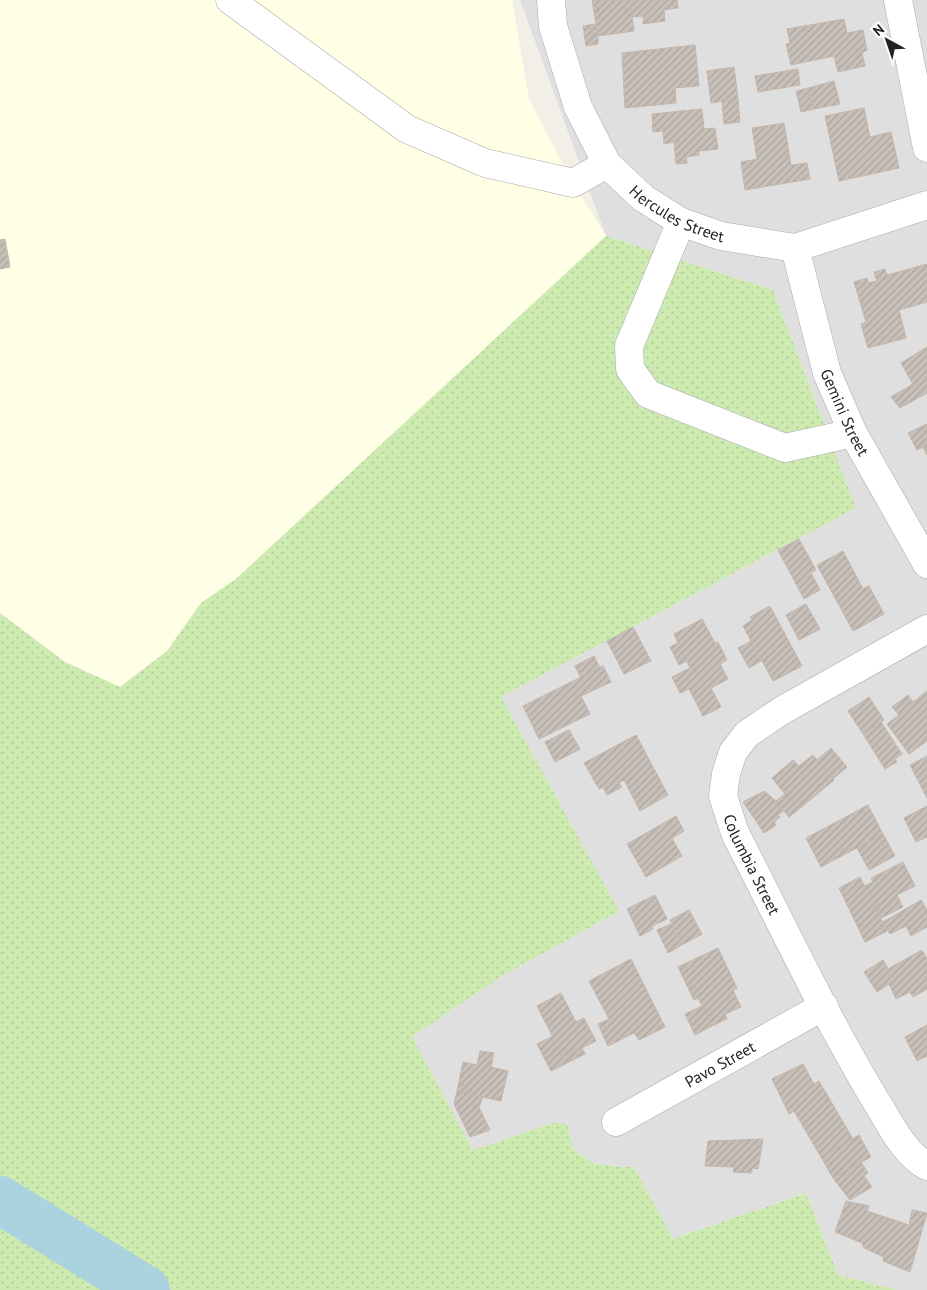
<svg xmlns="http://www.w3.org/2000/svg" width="927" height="1290" viewBox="0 0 927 1290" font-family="'PT Sans',sans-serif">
<defs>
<pattern id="grass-dots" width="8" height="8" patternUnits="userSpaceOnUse" patternTransform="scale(1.25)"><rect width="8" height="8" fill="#cdebb0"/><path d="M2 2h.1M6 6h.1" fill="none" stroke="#b0c997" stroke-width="1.8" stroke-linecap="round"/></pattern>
<pattern id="building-hatch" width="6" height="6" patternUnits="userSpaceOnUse" patternTransform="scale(1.25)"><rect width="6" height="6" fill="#c7bfb8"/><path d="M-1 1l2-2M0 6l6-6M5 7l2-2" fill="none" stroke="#aba49e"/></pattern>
</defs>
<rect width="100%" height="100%" fill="#f2efe9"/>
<path fill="#e0dfdf" d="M520 0H927V1290H897L838 1275 806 1193 673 1239 634 1167H618L592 1163 573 1149 553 1123 473 1150 412 1037 502 976 618 911 501 697 856 508 773 290 606 236Z"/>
<path fill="#ffffe5" d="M0 0H512L529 99 573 183 606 236 236 579 201 603 167 651 120 687 65 662 0 613Z"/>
<path fill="url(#grass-dots)" d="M606 236 773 290 856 508 501 697 619 911 502 976 412 1037 473 1150 553 1123 567 1124 573 1149 592 1163 618 1167H634L673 1239 806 1193 838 1275 897 1290H0V613L65 662 120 687 167 651 201 603 236 579Z"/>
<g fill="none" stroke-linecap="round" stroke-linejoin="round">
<path stroke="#aad3df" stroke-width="48" d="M0 1200 146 1290"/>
</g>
<g fill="url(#building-hatch)" stroke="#c4b6ab">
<path d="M592 0H630L634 31 598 36Z"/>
<path d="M630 0H677L678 8 664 10 665 21 643 24V16L632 17Z"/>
<path d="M844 19 847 33 863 30 867 50 862 53 865 66 838 72 834 56 791 65 786 44 790 43 787 29Z"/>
<path d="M595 24 598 36V44L586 46 583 26Z"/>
<path d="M695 45 699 86 675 88 676 103 625 108 622 53Z"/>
<path d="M734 67 738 99 711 103 707 71Z"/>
<path d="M798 69 800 85 758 92 755 76Z"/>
<path d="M834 81 840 104 814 109 808 88Z"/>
<path d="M808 88 814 109 801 112 796 91Z"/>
<path d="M738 99 740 122 724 124 722 100Z"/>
<path d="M864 108 870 137 891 132 899 168 839 181 825 116Z"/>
<path d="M702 109 704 129 715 128 718 149 699 151V155L686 157 687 163 676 164 674 142 664 144 663 131 653 132 652 114Z"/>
<path d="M784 123 791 165 807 163 810 179 745 190 741 162 757 159 752 128Z"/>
<path d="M5 239 10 267 0 269V240Z"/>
<path d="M927 264V302L899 310 906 338 868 348 861 324 866 322 854 282 867 278 868 283 877 281 874 272 885 269 887 275Z"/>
<path d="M927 347V393L900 408 891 397 913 384 901 363Z"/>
<path d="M927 424V455L923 447 917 450 908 433Z"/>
<path d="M799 539 816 570 811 573 820 590 804 599 778 550Z"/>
<path d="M843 551 863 589 869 586 884 614 853 631 817 565Z"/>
<path d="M806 604 820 629 799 640 786 615Z"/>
<path d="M770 606 802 666 773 681 743 626 752 620 750 617Z"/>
<path d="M702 619 715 643 718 642 727 660 720 664 728 679 711 688 721 707 703 716 689 689 680 693 672 677 690 668 687 661 679 665 670 647 678 643 674 634Z"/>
<path d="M633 627 651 661 624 674 607 641Z"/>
<path d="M751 641 761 661 749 668 738 648Z"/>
<path d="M594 656 600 668 581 678 575 666Z"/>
<path d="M603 666 611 682 581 696 590 714 539 739 523 706Z"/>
<path d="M927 691V741L909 754 887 724 899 715 892 707 908 695 913 702Z"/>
<path d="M869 697 884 720 863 734 848 711Z"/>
<path d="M881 722 902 754 895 759 897 762 885 769 863 734Z"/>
<path d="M569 730 580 749 555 762 545 742Z"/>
<path d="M636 735 668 795 640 811 624 780 619 783 622 787 607 795 603 787 599 789 584 763Z"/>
<path d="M831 748 847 767 833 779 817 760Z"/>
<path d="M813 755 834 780 798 810 772 778 793 760 799 766Z"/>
<path d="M927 756V798L910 765Z"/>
<path d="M764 791 776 801 783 811 778 815 780 817 774 822 776 825 764 833 743 802Z"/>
<path d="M785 794 798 810 789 817 776 801Z"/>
<path d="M868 805 883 834 821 867 806 838Z"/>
<path d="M927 806V837L916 842 904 818Z"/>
<path d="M676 816 684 831 672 838 682 856 646 877 627 844Z"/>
<path d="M883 834 895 856 869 870 857 848Z"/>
<path d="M903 862 915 886 897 895 903 907 881 918 864 886 873 882 871 878Z"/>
<path d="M860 877 887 931 865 942 839 888Z"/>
<path d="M655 895 667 919 652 926 653 929 640 936 627 909Z"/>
<path d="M921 900 927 910V927L911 936 906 926 890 934 883 922Z"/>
<path d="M689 910 702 934 682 945 670 920Z"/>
<path d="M671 924 682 945 668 953 657 930Z"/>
<path d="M718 948 737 988 733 990 741 1007 725 1014 727 1019 712 1026 698 998 694 1000 678 967Z"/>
<path d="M922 950 927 959V989L913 997 910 992 896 999 889 984 895 980 888 969Z"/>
<path d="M631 959 665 1027 639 1040 634 1033 608 1046 598 1024 609 1019 589 981Z"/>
<path d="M883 960 895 980 877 992 864 972Z"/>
<path d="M561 993 576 1022 584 1018 596 1041 563 1057 537 1006Z"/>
<path d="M702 1006 712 1026 695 1035 685 1014Z"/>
<path d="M927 1025V1056L917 1061 905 1037Z"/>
<path d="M553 1036 563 1057 582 1048 585 1054 551 1071 537 1044Z"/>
<path d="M480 1051 494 1053 491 1067 508 1071 501 1101 457 1091 463 1062 477 1065Z"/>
<path d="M803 1064 814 1084 819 1081 853 1139 821 1157 794 1111 789 1114 772 1079Z"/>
<path d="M457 1091 483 1097 479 1107 490 1130 470 1137 454 1104Z"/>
<path d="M859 1135 871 1157 833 1178 821 1157Z"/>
<path d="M763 1139 758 1169 752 1168V1173L733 1172 734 1167 705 1166 708 1141Z"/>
<path d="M861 1162 868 1173 864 1176 872 1187 850 1200 833 1178Z"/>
<path d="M846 1201 869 1206 867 1211 909 1225 912 1210 927 1213 910 1272 883 1261 884 1257 864 1248 862 1243 835 1232Z"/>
</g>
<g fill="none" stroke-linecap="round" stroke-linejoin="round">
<g stroke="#a9a9a9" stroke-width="29">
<g id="minor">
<path d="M230 0 407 129 485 163 573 183 607 164"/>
<path id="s1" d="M551 0 553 26 578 107 607 164 643 198 681 222 721 236 795 248 927 205"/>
<path d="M898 0 927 148"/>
<path d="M681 222 629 346 630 369 648 394 785 448 853 433"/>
<path id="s2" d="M795 248 827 373 853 433 927 564"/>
<path id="s3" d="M927 629 781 711 747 734 733 752 726 774 723 796 735 833C781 922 824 1015 876 1101 890 1123 903 1153 927 1166"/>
<path id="s4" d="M616 1122 824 1006"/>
</g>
</g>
<use href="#minor" stroke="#fff" stroke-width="28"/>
</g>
<g text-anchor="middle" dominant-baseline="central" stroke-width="4" stroke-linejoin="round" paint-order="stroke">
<g font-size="16" fill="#222" stroke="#fff">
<text stroke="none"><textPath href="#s1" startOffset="262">Hercules Street</textPath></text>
<text stroke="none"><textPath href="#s2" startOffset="172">Gemini Street</textPath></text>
<text stroke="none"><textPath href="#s3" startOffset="351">Columbia Street</textPath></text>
<text stroke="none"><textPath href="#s4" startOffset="119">Pavo Street</textPath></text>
</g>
</g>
<g transform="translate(887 40) rotate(320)" stroke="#ffffff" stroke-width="4" paint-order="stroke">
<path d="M0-4L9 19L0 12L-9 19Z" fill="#222222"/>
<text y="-8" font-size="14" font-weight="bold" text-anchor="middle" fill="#222222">N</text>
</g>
</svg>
